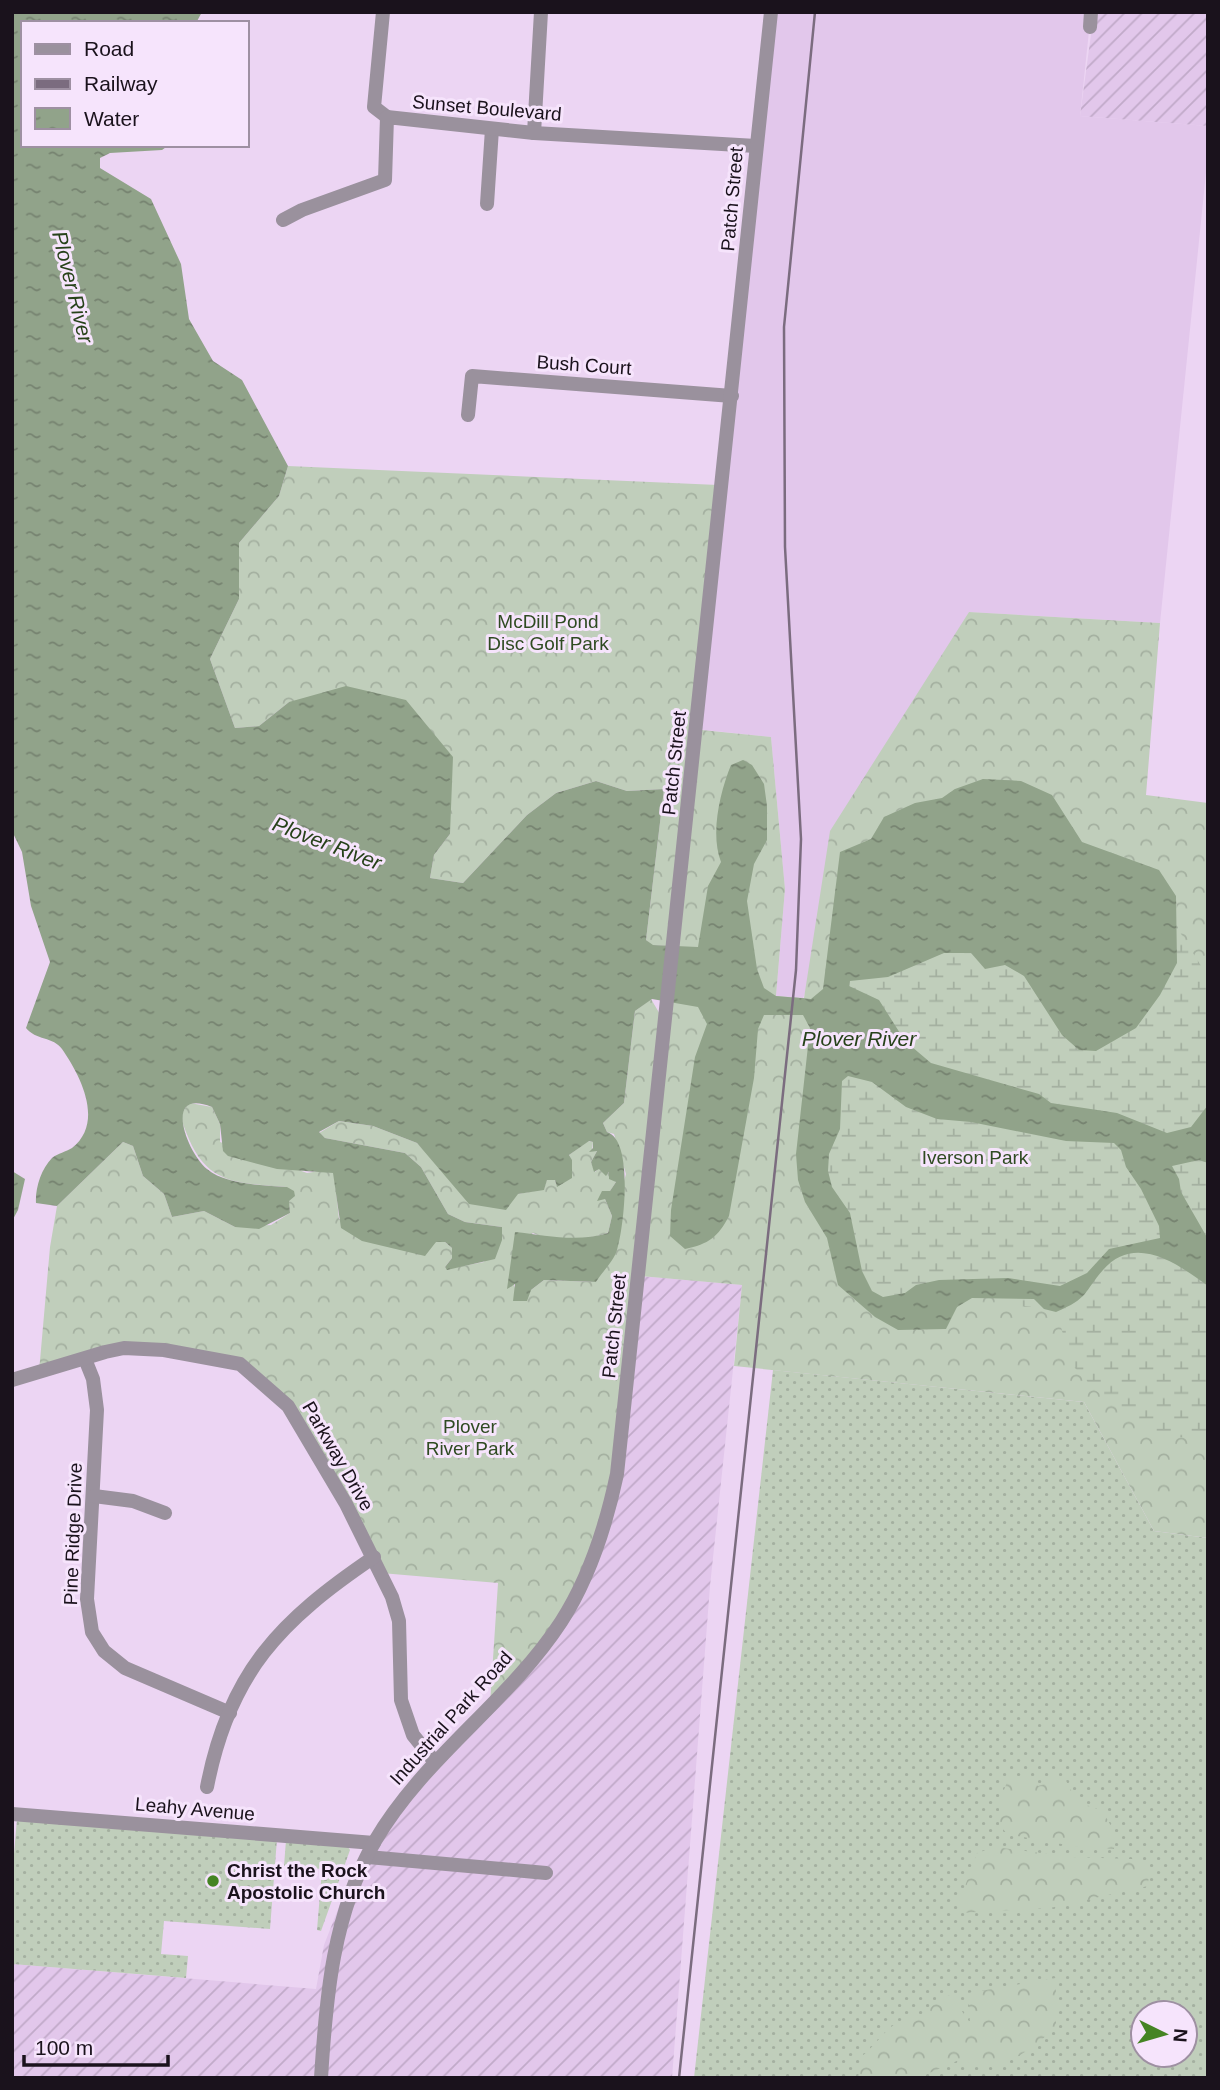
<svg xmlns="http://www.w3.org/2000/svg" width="1220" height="2090" viewBox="0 0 1220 2090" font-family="Helvetica,sans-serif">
<defs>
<pattern id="industrial-furrows" width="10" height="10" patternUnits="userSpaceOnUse" patternTransform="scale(1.75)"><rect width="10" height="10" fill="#e2c7eb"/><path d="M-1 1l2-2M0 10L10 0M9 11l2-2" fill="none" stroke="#c1aac9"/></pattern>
<pattern id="grass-dots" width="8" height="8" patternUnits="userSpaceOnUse" patternTransform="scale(1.75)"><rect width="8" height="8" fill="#c0cebb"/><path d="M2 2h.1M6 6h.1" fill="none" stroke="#a4b0a0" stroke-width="1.8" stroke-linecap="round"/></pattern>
<pattern id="forest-crowns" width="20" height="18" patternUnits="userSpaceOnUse" patternTransform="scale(1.75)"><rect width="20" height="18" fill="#c0cebb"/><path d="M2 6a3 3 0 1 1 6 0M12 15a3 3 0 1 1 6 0" fill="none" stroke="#a4b0a0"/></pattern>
<pattern id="wetland-marsh" width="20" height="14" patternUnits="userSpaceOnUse" patternTransform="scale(1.75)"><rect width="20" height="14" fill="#c0cebb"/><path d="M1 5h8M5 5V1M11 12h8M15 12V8" fill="none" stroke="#a4b0a0"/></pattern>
<pattern id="water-ripples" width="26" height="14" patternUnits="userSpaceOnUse" patternTransform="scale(1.75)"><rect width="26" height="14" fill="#91a38a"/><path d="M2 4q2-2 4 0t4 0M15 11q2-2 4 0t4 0" fill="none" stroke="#768370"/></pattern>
</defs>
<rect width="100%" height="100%" fill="#ecd5f3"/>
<path fill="#e2c7eb" d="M771 12H1091L1080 116 1208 126V153L1160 623 969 612 803 998 776 996 785 889 771 737 696 729Z"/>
<g fill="url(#industrial-furrows)">
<path d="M1094 12H1208V126L1080 116Z"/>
<path d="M640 1276 742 1285 710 1586 672 2078H12V1964L316 1989 324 1945 340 1904 374 1843 490 1704Z"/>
</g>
<g fill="url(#grass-dots)" fill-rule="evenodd">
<path d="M773 1370 1084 1402 1154 1531 1208 1538V2078H694ZM1143 2013H1185V2055H1143Z"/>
<path d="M17 1819 277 1839 270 1929 164 1921 161 1954 188 1956 186 1978 12 1964V1877Z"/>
<path d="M286 1840 348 1847 350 1850 321 1931 317 1930 322 1869 284 1866Z"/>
</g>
<g fill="url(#forest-crowns)">
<path d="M288 466 718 485 692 729 771 737 785 889 776 996 804 998 830 831 969 612 1160 623 1146 795 1208 803V1538L1154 1531 1084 1402 734 1366 742 1285 640 1276 617 1474 579 1591 490 1704 498 1583 381 1573 288 1406 240 1364 144 1349 39 1372 50 1247 57 1206 123 1142 133 1146 143 1176 164 1194 172 1217 204 1211 235 1227 271 1225 290 1213 287 1187C236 1183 206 1185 186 1132 181 1119 179 1113 190 1103L212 1107 220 1124V1142L307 1173 326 1170 334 1173 339 1219 445 1242 452 1248V1258L445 1267 447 1269 484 1262 502 1227 465 1222 448 1214 421 1167 405 1153 325 1138 319 1133 339 1121 373 1126 417 1143 430 1156 518 1194 544 1189 547 1179 555 1180 557 1186 571 1178 572 1161 569 1155 588 1141 593 1142 592 1151H597L591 1162 595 1172 599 1168 606 1175 609 1172 616 1182 605 1199 612 1216 608 1233C587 1240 553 1242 533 1233L514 1246 508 1288 513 1283 515 1288 531 1290 544 1280 596 1282 626 1174 614 1134 607 1132 603 1123 624 1103 635 1011 651 999 661 1016 668 946 652 945 646 940 664 789 627 791 596 781 556 793 527 815 463 883 430 878 434 855 450 834 289 702 259 726 235 728 210 659 239 599V543L279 496Z"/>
<path d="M1050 1775 1065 1778C1073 1798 1081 1805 1102 1810L1116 1835 1114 1849 1073 1846 1007 1834 999 1824V1802L1008 1780 1031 1778 1038 1786 1048 1783Z"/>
<path d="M995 1847 1071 1857 1132 1859 1149 1870 1148 1886 1050 1908 959 1913V1903L977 1853Z"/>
<path d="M1056 1978V2028C1023 2054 1002 2076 959 2060L918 2078H858L862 2056C874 2047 883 2032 895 2024 910 2014 930 2019 937 1997L951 1995 970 2023 968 1993Z"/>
</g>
<path fill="url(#wetland-marsh)" d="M983 779 1021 781 1052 795 1082 842 1159 870 1176 896 1178 929 1208 977V1445L1202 1436 1165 1438 1095 1390 1075 1368 1070 1357 1054 1304 1025 1307 998 1298H972L957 1307 946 1329 898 1330 875 1317 848 1294 838 1285 827 1238 805 1202 798 1180 830 950 840 852 871 839 884 817 915 803 942 798 955 789Z"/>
<g fill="url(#water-ripples)" fill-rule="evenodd">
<path d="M12 12H202L196 23H23V145H169L162 150 110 153 100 158V168L151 199 181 264 189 319 213 361 242 380 288 466 279 496 239 543V599L210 659 235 728 259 726 289 702 346 686 406 700 453 757 450 834 434 855 430 878 463 883 527 815 556 793 596 781 627 791 664 789 646 940 653 945 698 947 708 886 721 862C710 834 720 792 731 765L743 760 752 765 764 784 767 806V840L754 864 747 901 757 969 764 988 776 996 811 999 823 989 840 852 871 839 884 817 915 803 942 798 955 789 983 779 1021 781 1052 795 1082 842 1159 870 1176 896 1177 963 1160 995 1136 1028 1096 1051 1079 1050 1062 1035 1024 976 1005 965 985 969 971 953H944L888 977 850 981 849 986 879 1000 905 1041 931 1063 1039 1094 1051 1103 1117 1113 1167 1133 1191 1127 1208 1105V1163L1199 1160 1172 1166 1179 1179 1181 1192 1208 1239V1286C1178 1264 1135 1233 1103 1270 1083 1293 1089 1298 1056 1312L1044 1309 1034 1299 972 1298 957 1307 946 1329 898 1330 875 1317 838 1285 827 1238 805 1202 798 1180 796 1154 810 1028 803 1015H764L758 1029 754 1078 729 1216C718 1237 709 1244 685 1249L670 1236 671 1210 695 1057 707 1024 698 1007 652 999 635 1011 624 1103 603 1123 607 1132C634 1140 624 1227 617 1250 614 1261 602 1272 596 1282L544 1280 531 1290 527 1301H513L515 1284 507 1289 515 1232C546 1235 576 1243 608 1233L612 1216 605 1199 597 1201 602 1191H610L616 1182 609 1179V1172L606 1176 599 1169 594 1172 591 1162 597 1151 589 1152 593 1148V1142L589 1141 569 1155 572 1160V1178L557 1187 555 1180H547L544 1190 518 1194 506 1210 469 1204 417 1143 373 1126 339 1121 319 1132 325 1138 405 1153 421 1167 448 1214 465 1222 502 1227V1240L495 1259 447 1270 445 1267 452 1258V1248L445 1242H436L425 1256 362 1241 341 1228 333 1173 277 1169 228 1156 223 1151 220 1124 212 1107C161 1087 188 1154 207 1169 226 1185 263 1185 287 1187L294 1191 295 1196 289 1201 290 1213 259 1229 235 1227 204 1211 172 1217 164 1194 143 1176 133 1146 123 1142 57 1206 36 1203C35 1189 41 1169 52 1158 58 1153 66 1152 72 1148 105 1122 80 1075 62 1049 54 1037 35 1040 26 1028L50 962 31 906 22 852 12 831ZM848 1076 872 1082 906 1107 937 1119 971 1122 1066 1141 1114 1143 1121 1150 1126 1167 1141 1189 1159 1226 1160 1238 1109 1249 1087 1273 1060 1286 1008 1278 939 1280 916 1285 905 1293 883 1297 872 1291 862 1271 850 1213 832 1187 828 1171 829 1154 840 1129 842 1081Z"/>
<path d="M12 1171 25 1179 18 1210 12 1221Z"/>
</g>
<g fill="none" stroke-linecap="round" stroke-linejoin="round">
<g stroke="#9a919d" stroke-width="14">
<path d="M383 12 374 107 387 117"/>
<path d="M1090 27 1091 12"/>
<path d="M534 133 541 12"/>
<path d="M487 204 492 129"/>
<path d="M283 220 302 210 385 180 387 117 534 133 756 146"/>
<path d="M468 415 472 376 732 396"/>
<path d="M85 1359 93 1379 97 1410 87 1599 92 1632 104 1651 125 1668 230 1713"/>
<path d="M12 1380 105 1352 124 1348 164 1350 240 1364 288 1406 346 1504 392 1597 399 1621 401 1700 413 1735 434 1761"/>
<path d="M94 1496 133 1501 165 1513"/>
<path d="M207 1787C229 1672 281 1620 374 1557"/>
<path d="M12 1814 374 1843"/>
<path d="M368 1857 546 1873"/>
<path d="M321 2078C326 1997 333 1913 375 1841 424 1757 508 1703 561 1622 590 1577 606 1526 617 1474L771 12"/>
</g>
<path stroke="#7b6c7f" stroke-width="2.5" d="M679 2078 796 970 801 839 785 547 784 327 815 12"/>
</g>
<circle fill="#458424" stroke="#f6e4fc" stroke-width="2.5" cx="213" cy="1881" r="7"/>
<g text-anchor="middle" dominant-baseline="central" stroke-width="6" stroke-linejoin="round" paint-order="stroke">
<g font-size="19" fill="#1a121c" stroke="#f6e4fc">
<text transform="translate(487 108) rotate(5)">Sunset Boulevard</text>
<text transform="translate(732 199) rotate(-85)">Patch Street</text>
<text transform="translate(584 365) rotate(4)">Bush Court</text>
<text transform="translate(674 763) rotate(-84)">Patch Street</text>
<text transform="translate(614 1326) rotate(-84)">Patch Street</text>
<text transform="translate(338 1456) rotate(60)">Parkway Drive</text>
<text transform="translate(73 1534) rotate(-88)">Pine Ridge Drive</text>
<text transform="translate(451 1718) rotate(-48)">Industrial Park Road</text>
<text transform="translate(195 1809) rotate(5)">Leahy Avenue</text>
</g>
<g font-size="19" fill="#2f4b22" stroke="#f6e4fc">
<text x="548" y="621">McDill Pond<tspan x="548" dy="22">Disc Golf Park</tspan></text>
<text x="975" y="1157">Iverson Park</text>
<text x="470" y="1426">Plover<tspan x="470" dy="22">River Park</tspan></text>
</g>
<g font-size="19" font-weight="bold" fill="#1a121c" stroke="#f6e4fc" text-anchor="start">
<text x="227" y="1870">Christ the Rock<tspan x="227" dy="22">Apostolic Church</tspan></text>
</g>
<g font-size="21" font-style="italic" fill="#27421a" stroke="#f6e4fc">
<text transform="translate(73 287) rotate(76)">Plover River</text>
<text transform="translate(327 843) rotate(21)">Plover River</text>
<text x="859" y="1038">Plover River</text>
</g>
</g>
<rect width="1220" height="2090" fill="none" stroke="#1a121c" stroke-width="28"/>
<rect x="21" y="21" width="228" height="126" fill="#f6e4fc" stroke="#9e90a2" stroke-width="2"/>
<rect x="35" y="44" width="35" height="10" fill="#9a919d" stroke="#9e90a2" stroke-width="2"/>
<text x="84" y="56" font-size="21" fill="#1a121c">Road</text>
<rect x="35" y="79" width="35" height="10" fill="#7b6c7f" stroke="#9e90a2" stroke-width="2"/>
<text x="84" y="91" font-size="21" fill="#1a121c">Railway</text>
<rect x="35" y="108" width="35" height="21" fill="url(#water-ripples)" stroke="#9e90a2" stroke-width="2"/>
<text x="84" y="126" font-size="21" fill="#1a121c">Water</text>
<g transform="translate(1164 2034) rotate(95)"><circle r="33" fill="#f6e4fc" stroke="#9e90a2" stroke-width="2"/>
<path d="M0-5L12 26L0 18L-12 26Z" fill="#458424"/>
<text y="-10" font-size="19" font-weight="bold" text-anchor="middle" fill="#1a121c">N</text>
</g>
<path d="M24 2055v10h144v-10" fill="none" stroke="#1a121c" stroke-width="3.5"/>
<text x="35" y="2055" font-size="21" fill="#1a121c" stroke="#f6e4fc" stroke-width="5" paint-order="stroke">100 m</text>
</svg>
